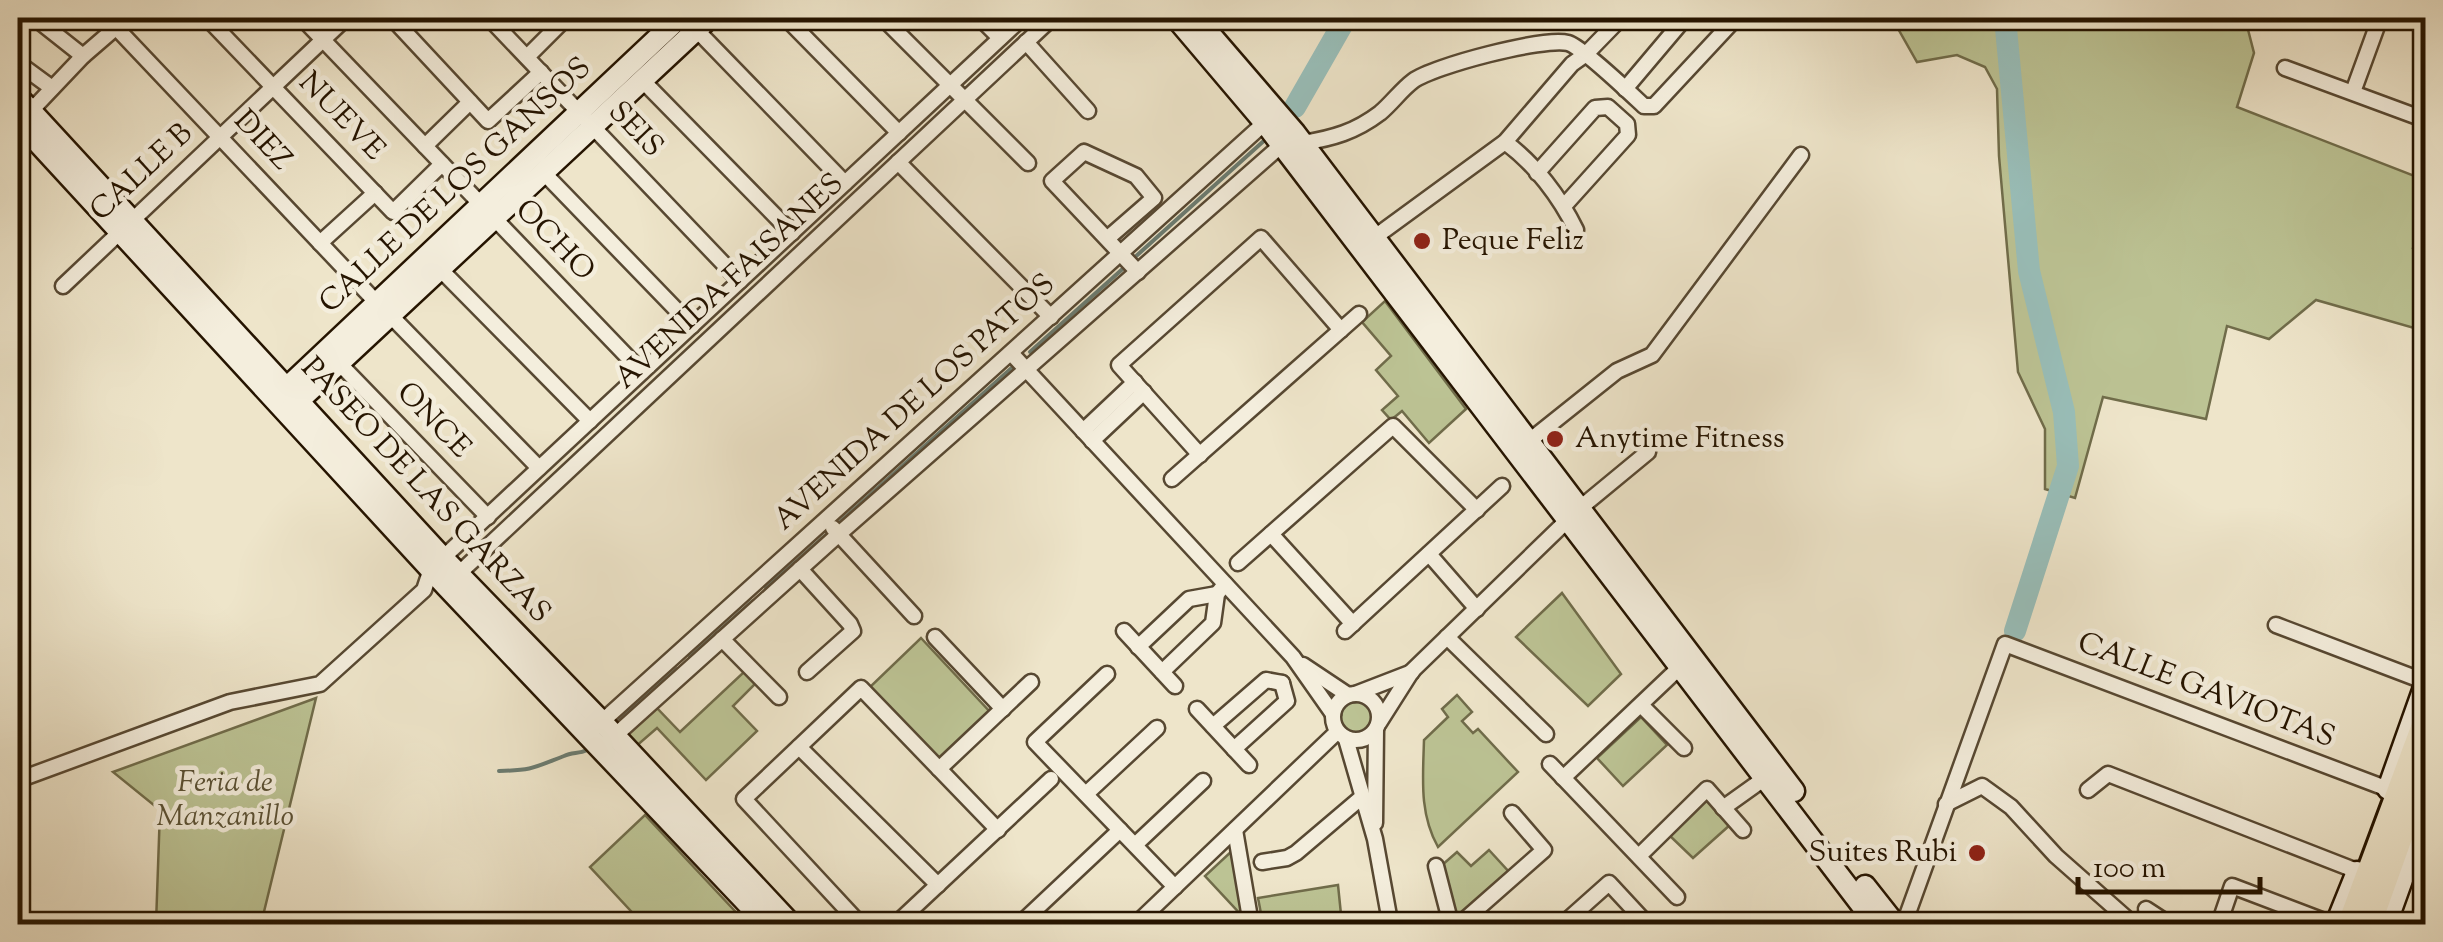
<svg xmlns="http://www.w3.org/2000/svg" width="2443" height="942" viewBox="0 0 2443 942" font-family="'Sorts Mill Goudy',serif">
<rect width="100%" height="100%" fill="#eee5ca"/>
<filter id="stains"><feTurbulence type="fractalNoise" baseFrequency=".002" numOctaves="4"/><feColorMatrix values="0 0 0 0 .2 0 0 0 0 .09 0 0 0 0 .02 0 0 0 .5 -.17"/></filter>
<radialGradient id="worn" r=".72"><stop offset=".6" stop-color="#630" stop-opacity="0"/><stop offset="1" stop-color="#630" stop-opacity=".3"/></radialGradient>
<g fill="#bcc394" stroke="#706c4a" stroke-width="2.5">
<path d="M1892 18H2245L2254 53 2237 107 2425 180V211L2413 248 2425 254V314L2421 330 2316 300 2269 339 2227 326 2206 419 2103 397 2075 498 2045 489V429L2018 372 1999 156 1997 89 1985 67 1957 55 1917 62Z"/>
<path d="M1385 301 1466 409 1429 443 1402 411 1391 420 1382 410 1398 396 1376 370 1391 356 1362 322Z"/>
<path d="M1562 593 1621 674 1588 706 1516 637Z"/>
<path d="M921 638 991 713 940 761 870 687Z"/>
<path d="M744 672 755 684 733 706 757 731 706 780 657 728 634 748 623 735 654 705 680 732Z"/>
<path d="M1457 695 1472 712 1462 721 1473 733 1478 729 1518 772 1438 847C1419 813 1423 778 1424 740L1448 717 1442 709Z"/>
<path d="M316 698 261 924H156L160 810 113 772Z"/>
<circle cx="1356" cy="718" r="17"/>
<path d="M1641 717 1667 745 1623 786 1597 758Z"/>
<path d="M1709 797 1731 824 1693 858 1669 835Z"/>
<path d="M645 815 747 924H643L590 867Z"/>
<path d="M1234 849 1246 920 1205 876Z"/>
<path d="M1489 850 1510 873 1456 921 1441 866 1457 852 1471 866Z"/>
<path d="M1338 885 1342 924H1263L1258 898Z"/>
</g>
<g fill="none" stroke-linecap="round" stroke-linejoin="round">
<g stroke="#6b7b70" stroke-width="4">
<path d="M1134 258 1267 138"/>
<path d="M1030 352 1127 265"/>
<path d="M841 521 1015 365"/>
<path d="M766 588 826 535"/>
<path d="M690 657 753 601"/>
<path d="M614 725 677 669"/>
<path d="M499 771C533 770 533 768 564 756 572 752 579 754 587 750"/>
</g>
<g stroke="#99bfba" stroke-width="22">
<path d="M2005 18 2029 271 2064 412 2068 466 2015 631"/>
<path d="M1295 107 1346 18"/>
</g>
<g stroke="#574832" stroke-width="19">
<g id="street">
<path d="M35 18 83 56"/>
<path d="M107 18 377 303"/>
<path d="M207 18 393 212 442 164"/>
<path d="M302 18 642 372"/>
<path d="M392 18 488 121 541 72"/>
<path d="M489 18 740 281"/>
<path d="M685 18 845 183"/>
<path d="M786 18 899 133"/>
<path d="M883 18 1028 163"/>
<path d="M980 18 1000 38"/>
<path d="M18 30 29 18"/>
<path d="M1026 42 1088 111"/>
<path d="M527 57 566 18"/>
<path d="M18 63 52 88"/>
<path d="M2285 68 2426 120"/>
<path d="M642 80 792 233"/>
<path d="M1625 89 1685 18"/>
<path d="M2353 92 2380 18"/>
<path d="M27 115 83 56 127 18"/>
<path d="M1505 142C1535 164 1560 197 1576 230"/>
<path d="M1303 143C1333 138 1355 132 1380 113 1392 103 1401 90 1413 81 1433 66 1544 37 1568 43 1582 47 1630 93 1644 106H1654L1736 18"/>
<path d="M425 146 470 102"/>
<path d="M898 162 1051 317"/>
<path d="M543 172 692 326"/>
<path d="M1537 173 1595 108 1608 107 1627 124 1628 135 1564 206"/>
<path d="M1375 237 1505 142 1572 64 1586 54 1621 18"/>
<path d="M1108 238 1154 198 1136 176 1084 152 1052 181 1138 272"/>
<path d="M320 243 375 193"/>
<path d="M440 269 590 421"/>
<path d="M63 286 346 18"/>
<path d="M390 315 539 468"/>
<path d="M1011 353 1293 657 1333 714"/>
<path d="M339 363 488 517"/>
<path d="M1083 431 1135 382"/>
<path d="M1092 441 1144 392"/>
<path d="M1528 442 1617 371 1652 355 1801 155"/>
<path d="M1200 455 1119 365 1261 238 1341 330"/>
<path d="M1172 479 1359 314"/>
<path d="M833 528 914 616"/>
<path d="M1271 534 1353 624"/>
<path d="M1429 554 1477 609"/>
<path d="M1238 563 1393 426 1477 510"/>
<path d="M800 569 850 624 853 631 807 672"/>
<path d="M452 580 1052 18"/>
<path d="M2276 625 2426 682"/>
<path d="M1124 631 1175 686"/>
<path d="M1345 631 1502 486"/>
<path d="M935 637 1003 709"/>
<path d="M1447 637 1546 734"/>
<path d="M722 639 779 697"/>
<path d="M1138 647 1189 599 1217 594"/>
<path d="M1303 665 1348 695"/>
<path d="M1162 672 1213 623 1217 594 1225 584"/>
<path d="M1107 674 1035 742 1175 887"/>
<circle cx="1356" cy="717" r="23"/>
<path d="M1355 694 1412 672"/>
<path d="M1641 705 1684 748"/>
<path d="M1197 709 1249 765"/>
<path d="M1379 723 1412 671 1579 509 1648 452"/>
<path d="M1213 726 1266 680 1282 683"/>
<path d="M596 727 1270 118"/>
<path d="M1346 739 1375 839 1389 916 1394 924"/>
<path d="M609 741 839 534 1285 142"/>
<path d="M799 747 938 885"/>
<path d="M1234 749 1287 701 1282 683"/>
<path d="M1550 764 1677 897"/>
<path d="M939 769 1031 682"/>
<path d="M1563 778 1680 667"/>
<path d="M18 780 230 702 320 684 424 590 431 569 1022 18"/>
<path d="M2088 790 2108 774 2357 871"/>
<path d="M1086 794 1157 728"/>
<path d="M1946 804 1982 786 2011 807 2056 856 2133 924"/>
<path d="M1723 808 1772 773"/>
<path d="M1375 823 1376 729"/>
<path d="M1235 830 1251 924"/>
<path d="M1135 845 1203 781"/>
<path d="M1639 856 1707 789 1743 830"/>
<path d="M1262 862 1287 858 1296 853 1362 797"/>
<path d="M1436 866 1451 924"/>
<path d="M2146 909 2169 924"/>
<path d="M860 924 744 799 861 688 998 830"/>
<path d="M896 924 1051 779"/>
<path d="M1020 924 1120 830"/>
<path d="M1136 924 1337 732"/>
<path d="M1460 924 1544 850 1512 813"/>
<path d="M1563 924 1609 883 1647 924"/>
<path d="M1904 924 2005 644 2388 789"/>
<path d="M2219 924 2232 886 2332 924"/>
</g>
</g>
<g stroke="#251400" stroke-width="25">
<g id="secondary">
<path d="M1176 18 1265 123 1876 924"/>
<path d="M1196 18 1295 133 1794 791"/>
<path d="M18 97 443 558 602 722 791 924"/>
<path d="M18 121 446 586 767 924"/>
<path d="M277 397 679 18"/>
<path d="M292 407 709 18"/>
<path d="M2388 789 2426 682"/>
<path d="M1865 886 1895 924"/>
<path d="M2336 924 2357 872"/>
<path d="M2386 924 2426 813"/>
</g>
</g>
<g stroke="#251400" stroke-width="28">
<g id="primary">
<path d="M2349 924 2426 717"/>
<path d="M2370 924 2426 767"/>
</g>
</g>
<use href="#street" stroke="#f4eedd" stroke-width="14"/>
<use href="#secondary" stroke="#f4eedd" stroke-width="20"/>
<use href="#primary" stroke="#eee5ca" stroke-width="22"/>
</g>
<g fill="#8f2418" stroke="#f4eedd" stroke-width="4">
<circle cx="1422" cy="241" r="10"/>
<circle cx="1555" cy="439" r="10"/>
<circle cx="1977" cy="853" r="10"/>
</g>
<g text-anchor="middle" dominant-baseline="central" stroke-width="9" stroke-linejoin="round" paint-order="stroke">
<g font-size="30" fill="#251400" stroke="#f4eedd">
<text transform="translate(341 117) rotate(46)">NUEVE</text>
<text transform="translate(635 130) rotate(46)">SEIS</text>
<text transform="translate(262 141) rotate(47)">DIEZ</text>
<text transform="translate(142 173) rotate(-43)">CALLE B</text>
<text transform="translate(456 186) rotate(-43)">CALLE DE LOS GANSOS</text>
<text transform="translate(554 241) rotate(46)">OCHO</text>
<text transform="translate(730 282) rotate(-43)">AVENIDA FAISANES</text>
<text transform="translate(915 403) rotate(-42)">AVENIDA DE LOS PATOS</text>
<text transform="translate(433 421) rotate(46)">ONCE</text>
<text transform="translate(425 491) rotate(47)">PASEO DE LAS GARZAS</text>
<text transform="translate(2206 691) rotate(21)">CALLE GAVIOTAS</text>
</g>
<g font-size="30" fill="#251400" stroke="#f4eedd" text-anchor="start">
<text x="1442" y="241">Peque Feliz</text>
<text x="1575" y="439">Anytime Fitness</text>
<text x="1957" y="853" text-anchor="end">Suites Rubi</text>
</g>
<g font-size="30" font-style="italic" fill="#5a5134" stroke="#f4eedd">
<text x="225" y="783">Feria de<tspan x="225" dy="34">Manzanillo</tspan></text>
</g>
</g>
<rect width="2443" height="942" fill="none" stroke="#eee5ca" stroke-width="60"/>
<rect x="20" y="20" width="2403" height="902" fill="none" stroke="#251400" stroke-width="5"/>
<rect x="30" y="30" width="2383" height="882" fill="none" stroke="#251400" stroke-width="2.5"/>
<path d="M2078 877v15h182v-15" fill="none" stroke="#251400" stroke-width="5"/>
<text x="2093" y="877" font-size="30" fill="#251400" stroke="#f4eedd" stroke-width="8" paint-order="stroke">100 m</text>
<rect width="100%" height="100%" filter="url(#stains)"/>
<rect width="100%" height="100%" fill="url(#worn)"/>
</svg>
